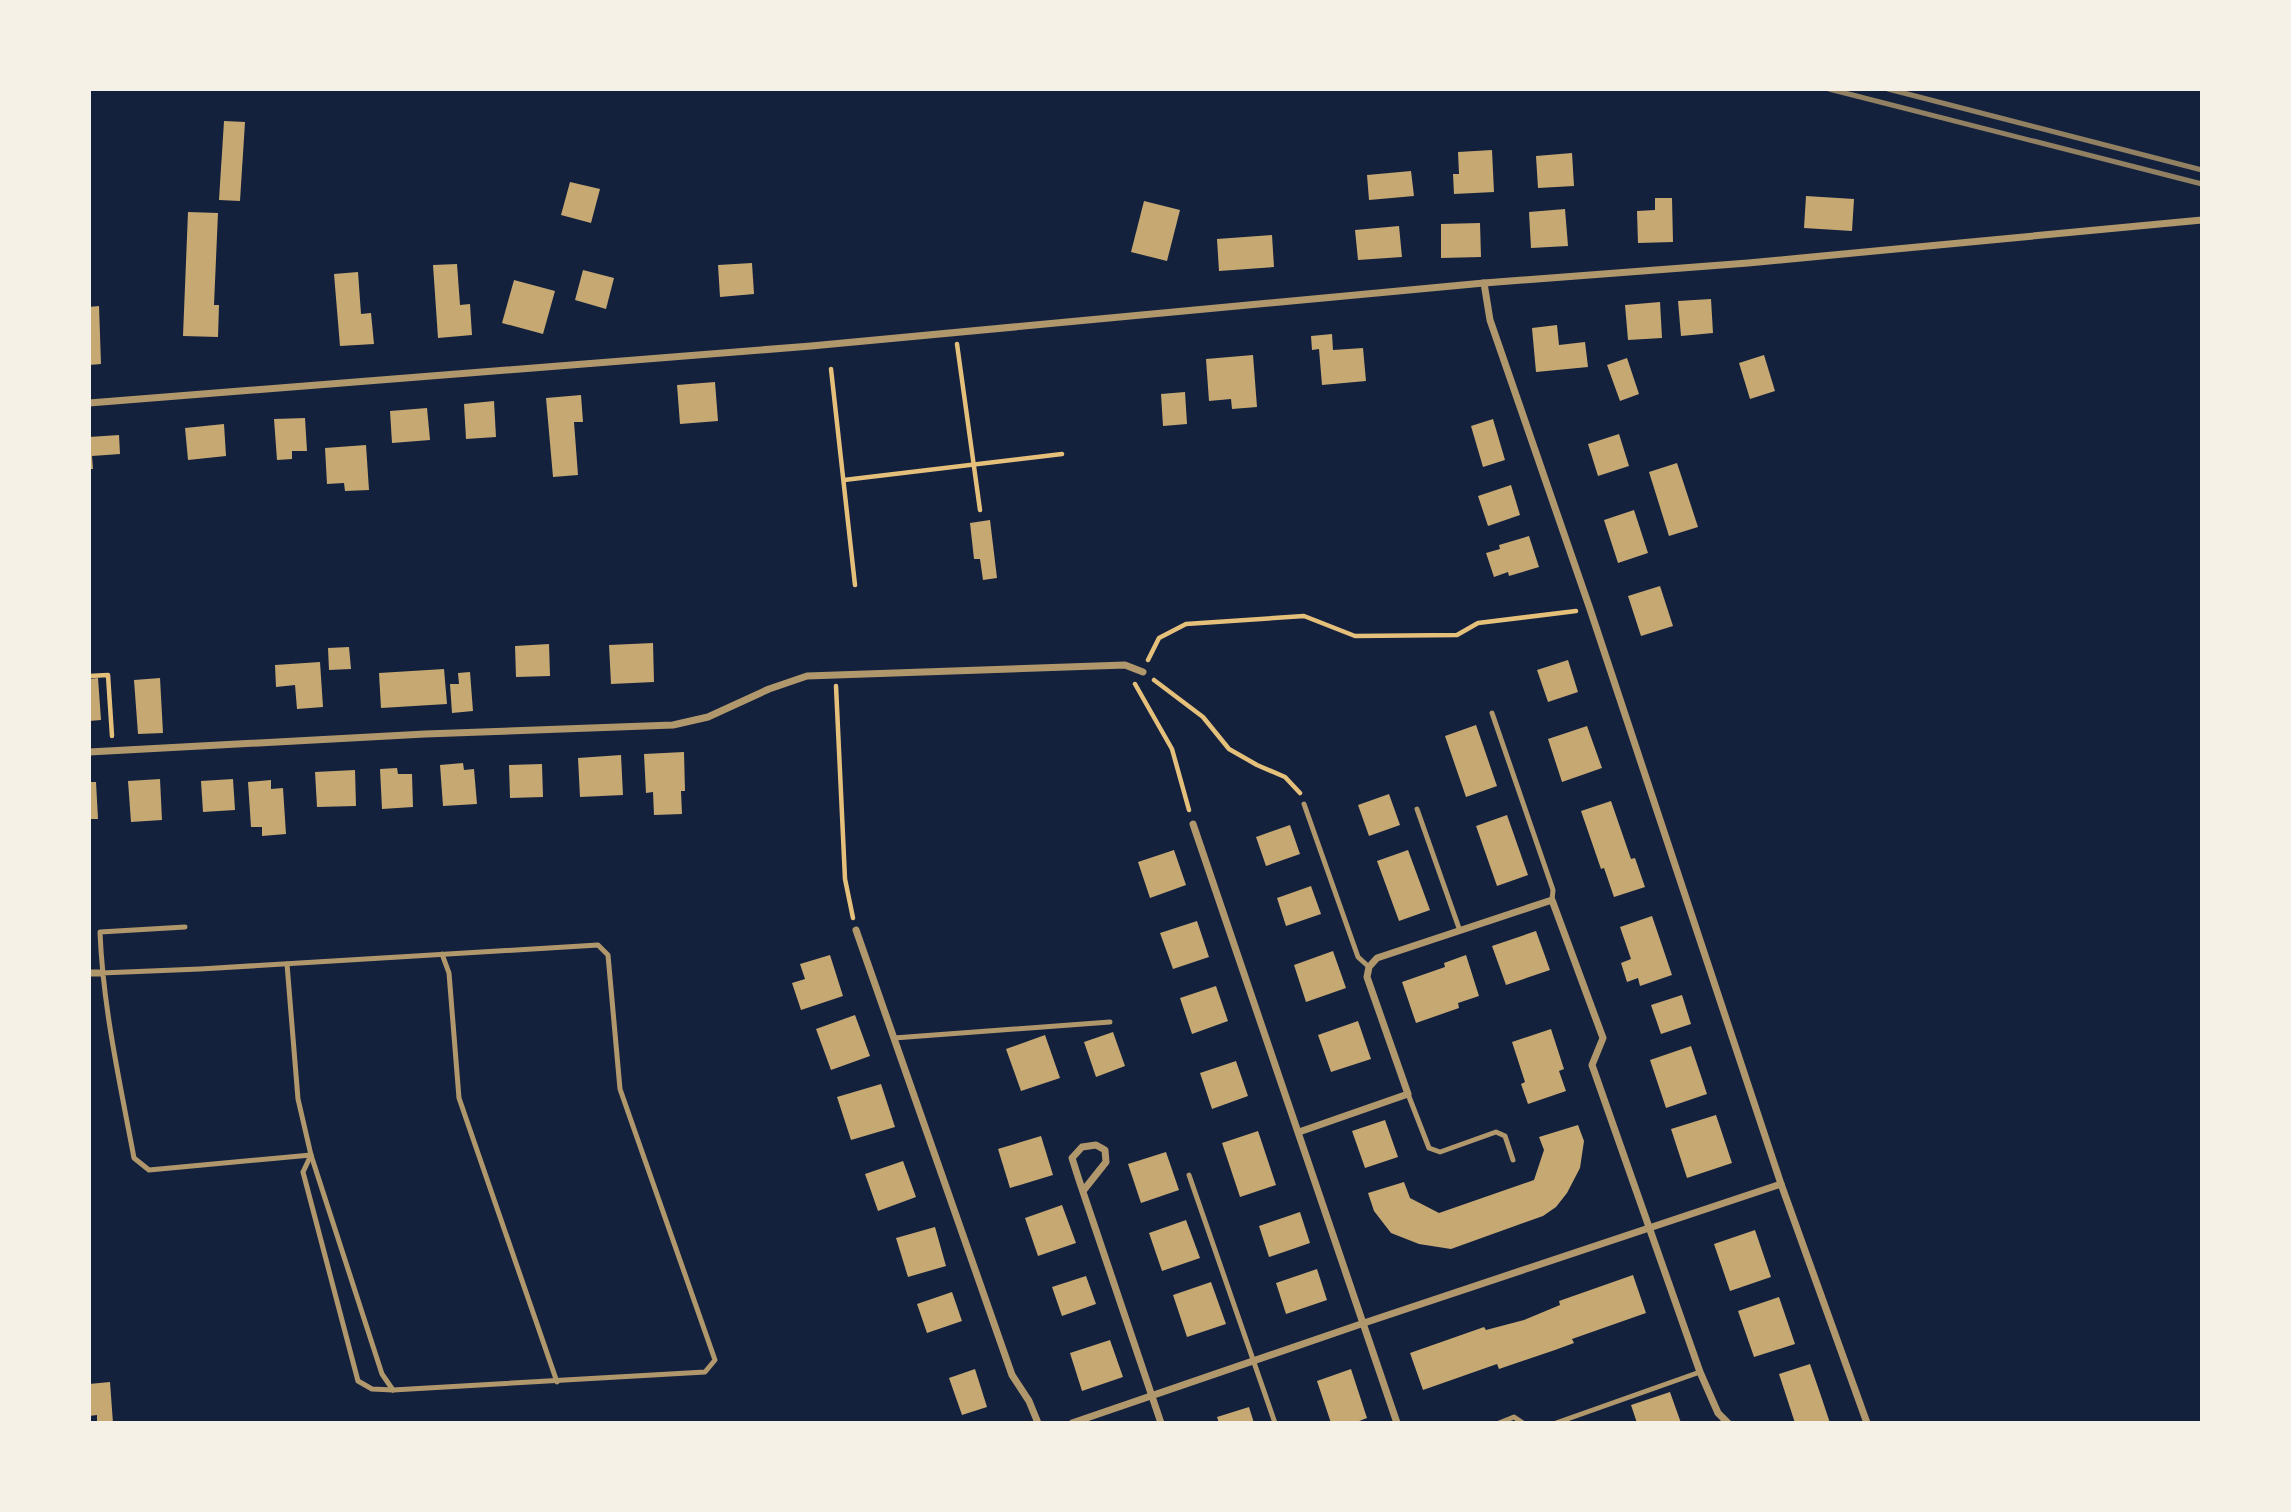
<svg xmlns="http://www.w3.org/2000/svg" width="2291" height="1512" viewBox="0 0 2291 1512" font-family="'Alegreya Sans',sans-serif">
<rect width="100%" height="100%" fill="#14213d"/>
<g fill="#c6a872">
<path d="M224 121 245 122 240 201 219 200Z"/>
<path d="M1492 150 1494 192 1454 194 1453 174H1459L1458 152Z"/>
<path d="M1572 153 1574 186 1538 188 1536 156Z"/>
<path d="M1411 171 1414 196 1369 200 1367 175Z"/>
<path d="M570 182 600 189 591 223 561 215Z"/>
<path d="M1806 196 1854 199 1852 231 1804 228Z"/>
<path d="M1655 198H1672L1673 242 1638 243 1637 211 1655 210Z"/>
<path d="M1144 201 1180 210 1167 261 1131 252Z"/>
<path d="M1565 209 1568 246 1531 248 1529 212Z"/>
<path d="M188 212 218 213 214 305H219L218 337 183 336Z"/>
<path d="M1480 223 1481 257 1441 258V224Z"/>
<path d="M1399 226 1402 257 1358 260 1355 230Z"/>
<path d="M1272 235 1274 267 1219 271 1217 239Z"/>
<path d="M752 263 754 294 720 297 718 265Z"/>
<path d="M457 264 460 305 470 304 472 335 438 338 433 265Z"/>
<path d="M583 270 614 278 606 309 575 300Z"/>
<path d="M358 272 361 314 371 313 374 344 340 346 334 274Z"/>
<path d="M514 280 555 291 543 334 502 323Z"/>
<path d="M1711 299 1713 333 1681 336 1678 301Z"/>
<path d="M1660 302 1662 338 1628 340 1625 305Z"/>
<path d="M99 306 101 364 89 365V307Z"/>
<path d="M1557 325 1559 345 1585 342 1588 367 1536 372 1532 328Z"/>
<path d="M1332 334 1333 350 1363 348 1366 381 1322 385 1319 349 1312 350 1311 336Z"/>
<path d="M1253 355 1257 407 1232 409 1231 399 1209 401 1206 359Z"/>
<path d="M1764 355 1775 391 1750 399 1739 363Z"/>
<path d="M1627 358 1639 394 1620 401 1607 365Z"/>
<path d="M715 382 718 421 680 424 677 385Z"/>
<path d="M1185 392 1187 424 1163 426 1161 394Z"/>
<path d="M581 395 583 422H574L578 475 553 477 546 398Z"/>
<path d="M494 401 496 437 466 439 464 404Z"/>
<path d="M427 408 430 440 392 443 390 411Z"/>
<path d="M305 418 307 451H292V459L277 460 274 419Z"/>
<path d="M1493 419 1505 460 1483 467 1471 426Z"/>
<path d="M224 424 226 456 188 460 185 428Z"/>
<path d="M1619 434 1629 466 1598 476 1588 444Z"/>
<path d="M119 435 120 454 92 456 93 469H89V437Z"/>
<path d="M366 445 369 490 345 491 344 483 327 484 325 448Z"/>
<path d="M1677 463 1698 527 1669 536 1649 472Z"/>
<path d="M1511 485 1520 515 1488 526 1478 496Z"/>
<path d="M1634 510 1648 553 1618 563 1604 520Z"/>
<path d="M990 520 997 578 983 580 980 559H974L970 523Z"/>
<path d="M1529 536 1539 567 1509 576 1508 572 1494 577 1486 553 1500 549 1499 545Z"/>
<path d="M1660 586 1673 626 1641 636 1628 596Z"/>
<path d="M653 643 654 682 611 684 609 645Z"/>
<path d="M549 644 550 676 516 677 515 646Z"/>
<path d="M349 647 351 669 329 670 328 648Z"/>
<path d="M1568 660 1578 692 1548 702 1537 670Z"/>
<path d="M320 662 323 707 297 709 295 685 276 687 275 665Z"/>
<path d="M444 669 447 704 381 708 379 673Z"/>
<path d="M470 672 473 711 452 713 450 684H459L458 673Z"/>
<path d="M98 678 101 720 89 721V679Z"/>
<path d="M160 678 163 733 138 734 134 680Z"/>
<path d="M1476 725 1497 786 1466 797 1445 736Z"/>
<path d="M1587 726 1602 768 1562 782 1548 739Z"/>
<path d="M684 752 685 791H681L682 814 654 815 653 792 646 793 644 754Z"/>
<path d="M621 755 623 795 580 797 578 758Z"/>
<path d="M463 763 464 770 474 769 477 804 443 806 440 765Z"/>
<path d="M542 764 543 797 510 798 509 765Z"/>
<path d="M397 768 398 774H412L413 807 382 809 380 769Z"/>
<path d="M355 770 356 806 317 807 315 772Z"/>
<path d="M160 779 162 820 131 822 128 781Z"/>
<path d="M233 779 235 810 203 812 201 781Z"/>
<path d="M271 780V789L283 788 286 834 262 836V827H251L248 782Z"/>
<path d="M89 782H96L98 819H89Z"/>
<path d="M1389 794 1400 825 1369 836 1358 805Z"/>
<path d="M1611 801 1631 859 1635 858 1645 887 1614 897 1604 868 1601 869 1581 811Z"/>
<path d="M1507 815 1528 875 1497 886 1476 826Z"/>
<path d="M1290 825 1300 854 1266 866 1256 837Z"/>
<path d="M1174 850 1186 885 1150 898 1138 862Z"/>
<path d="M1408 850 1430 910 1399 921 1377 861Z"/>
<path d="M1311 886 1321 914 1286 926 1277 898Z"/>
<path d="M1652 916 1672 975 1640 986 1638 978 1627 982 1621 963 1631 959 1620 927Z"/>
<path d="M1197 921 1209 957 1173 969 1160 933Z"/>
<path d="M1536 931 1550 970 1506 985 1492 946Z"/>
<path d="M1333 951 1346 988 1306 1002 1294 965Z"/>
<path d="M830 955 843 996 801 1010 792 983 805 979 800 964Z"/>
<path d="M1466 955 1479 996 1458 1003 1459 1008 1416 1023 1402 982 1445 967 1444 963Z"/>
<path d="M1216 986 1228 1021 1192 1034 1180 998Z"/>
<path d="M1682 995 1691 1024 1661 1034 1651 1005Z"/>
<path d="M855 1015 870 1056 831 1070 816 1029Z"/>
<path d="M1358 1021 1371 1059 1331 1072 1318 1035Z"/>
<path d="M1551 1029 1564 1069 1559 1071 1566 1091 1528 1104 1521 1084 1525 1082 1512 1042Z"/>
<path d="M1113 1032 1125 1066 1096 1077 1084 1042Z"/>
<path d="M1045 1035 1060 1078 1021 1091 1006 1049Z"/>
<path d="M1691 1046 1707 1094 1666 1108 1650 1060Z"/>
<path d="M1236 1061 1248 1096 1212 1109 1200 1073Z"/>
<path d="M881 1084 895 1127 851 1140 837 1097Z"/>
<path d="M1716 1115 1732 1163 1687 1178 1671 1129Z"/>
<path d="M1385 1120 1398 1157 1365 1168 1352 1131Z"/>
<path d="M1578 1125 1584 1141 1580 1168 1567 1193 1556 1207 1543 1216 1451 1249 1419 1244 1391 1233 1374 1211 1368 1193 1404 1182 1410 1198 1439 1213 1534 1180 1544 1150 1539 1137Z"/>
<path d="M1258 1131 1276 1185 1240 1197 1222 1143Z"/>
<path d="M1041 1136 1053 1175 1010 1188 998 1149Z"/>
<path d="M1166 1152 1179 1190 1141 1203 1128 1164Z"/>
<path d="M903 1161 916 1197 878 1211 865 1174Z"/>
<path d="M1062 1205 1076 1243 1038 1256 1025 1218Z"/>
<path d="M1300 1212 1310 1243 1269 1257 1259 1226Z"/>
<path d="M1186 1220 1200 1258 1162 1271 1149 1233Z"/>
<path d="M935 1227 946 1266 908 1277 896 1238Z"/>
<path d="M1755 1230 1771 1277 1730 1291 1714 1244Z"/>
<path d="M1317 1269 1327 1300 1286 1314 1276 1283Z"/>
<path d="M1633 1275 1646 1313 1572 1339 1574 1343 1555 1350 1499 1369 1497 1364 1423 1390 1410 1353 1484 1327 1486 1330 1524 1320 1560 1305 1559 1301Z"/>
<path d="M1086 1276 1096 1304 1062 1316 1052 1287Z"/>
<path d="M1211 1282 1226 1324 1187 1337 1173 1295Z"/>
<path d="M952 1292 962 1321 927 1333 917 1304Z"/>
<path d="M1779 1297 1795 1344 1754 1357 1738 1311Z"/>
<path d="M1110 1340 1123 1377 1082 1391 1070 1353Z"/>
<path d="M1810 1364 1820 1393 1830 1423H1795L1779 1374Z"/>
<path d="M975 1369 987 1407 962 1415 949 1378Z"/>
<path d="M1351 1369 1367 1418 1354 1423H1331L1317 1381Z"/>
<path d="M110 1382 113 1423H97V1415L89 1416V1384Z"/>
<path d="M1670 1392 1681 1423H1637L1631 1405Z"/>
<path d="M1249 1407 1254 1423H1219L1217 1417Z"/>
</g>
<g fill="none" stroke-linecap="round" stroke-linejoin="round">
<g stroke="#e5c07b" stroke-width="4.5">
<path d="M957 344 980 510"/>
<path d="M831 369 855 585"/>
<path d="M844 480 1062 454"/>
<path d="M1148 660 1159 638 1186 624 1304 616 1355 636 1457 635 1478 623 1576 611"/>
<path d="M89 676 108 675 112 736"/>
<path d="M1154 680 1203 717 1229 749 1257 765 1285 777 1300 793"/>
<path d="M1135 684 1172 749 1189 810"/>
<path d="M836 686 845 879 853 918"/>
</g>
<g stroke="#b1986c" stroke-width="5">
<path d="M1492 713 1553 890 1552 900"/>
<path d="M1304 804 1358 957 1369 967"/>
<path d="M1417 809 1460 931"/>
<path d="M442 954 449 973 459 1098 557 1382"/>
<path d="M287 964 298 1099 311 1155 382 1374 393 1390"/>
<path d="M101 973 200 969 598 945 608 955 620 1089 715 1360 705 1372 393 1390 372 1389 358 1381 303 1172 311 1155 149 1170 134 1158C120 1083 103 1008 100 932L185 927"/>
<path d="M894 1038 1110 1022"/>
<path d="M1408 1094 1429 1148 1440 1152 1496 1132 1505 1136 1513 1160"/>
<path d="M1189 1175 1275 1423"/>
<path d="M1499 1423 1514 1417 1523 1423"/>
<path d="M1556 1423 1700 1372"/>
</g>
<g stroke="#b1986c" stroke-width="7">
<path d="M1484 283 1490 320 1590 609 1781 1184 1867 1423"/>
<path d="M89 403 811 346 1484 283 1748 263 2202 220"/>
<path d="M89 752 425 734 673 725 708 717 769 689 807 676 1125 665 1143 672"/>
<path d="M1193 824 1397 1423"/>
<path d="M856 930 1012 1375 1029 1401 1038 1423"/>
<path d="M89 973H101"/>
<path d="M1299 1132 1408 1094 1367 977 1369 967 1377 958 1552 900 1603 1038 1592 1065 1700 1372 1718 1413 1728 1423"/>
<path d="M1083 1191 1106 1162 1105 1150 1096 1145 1082 1147 1072 1158 1079 1180 1161 1423"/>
<path d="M1072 1423 1364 1323 1781 1184"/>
</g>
<g stroke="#918062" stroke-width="5">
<path d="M1829 89 2202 184"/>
<path d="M1888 89 2202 170"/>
</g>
</g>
<rect width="2291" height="1512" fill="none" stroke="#f6f1e7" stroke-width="182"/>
</svg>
